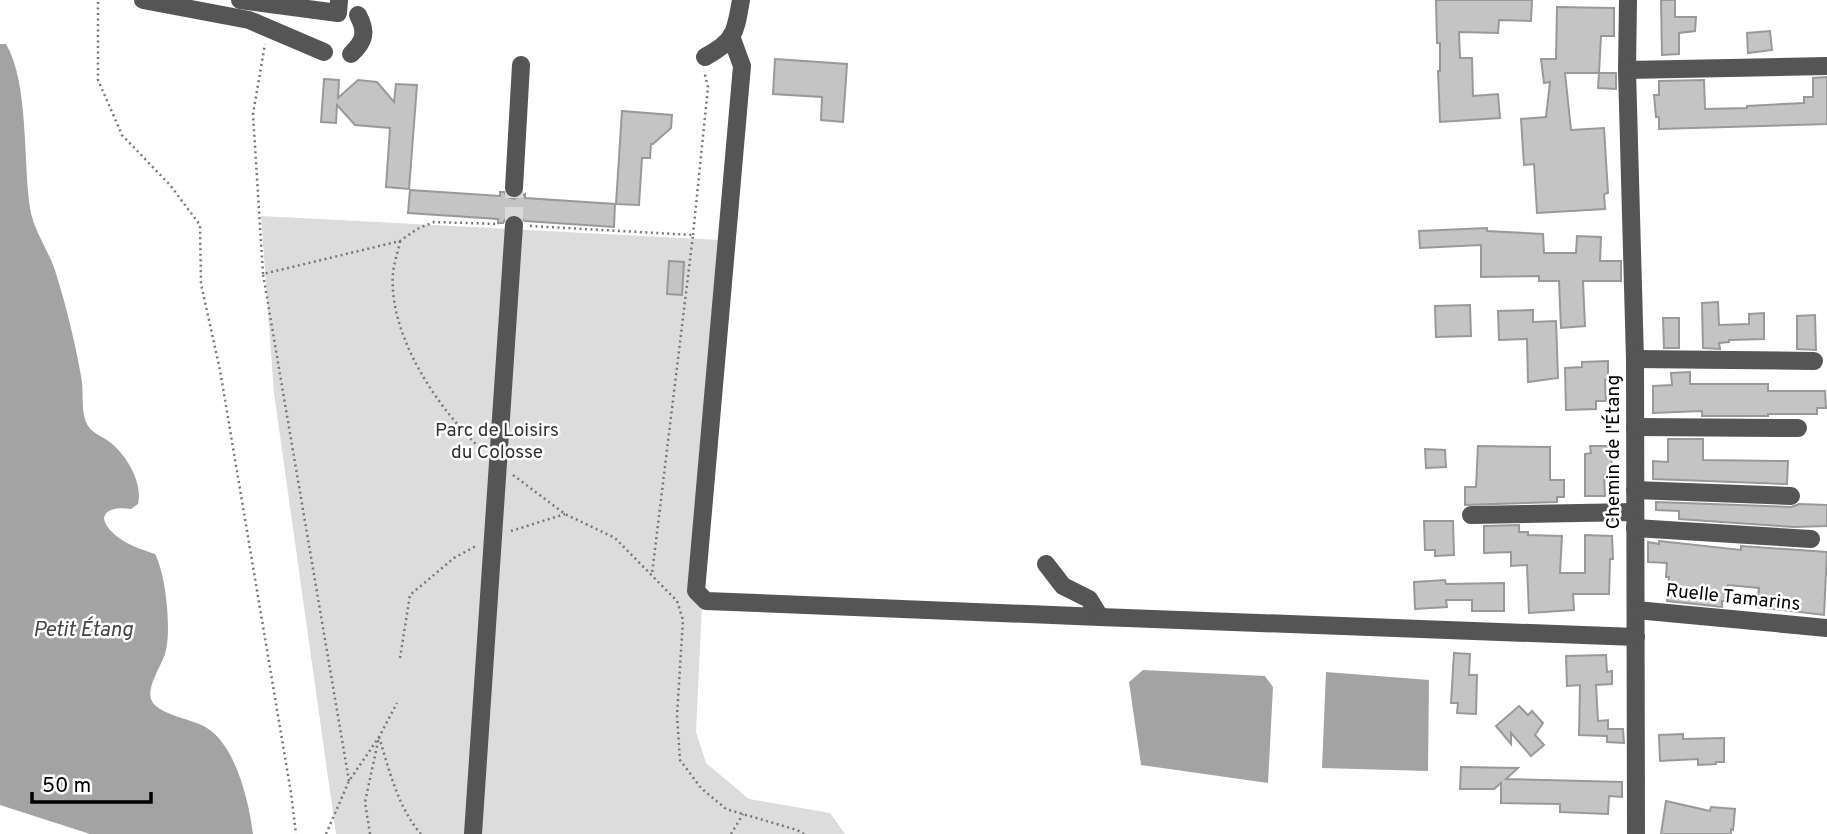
<svg xmlns="http://www.w3.org/2000/svg" width="1827" height="834" viewBox="0 0 1827 834" font-family="Overpass,sans-serif">
<rect width="100%" height="100%" fill="#fff"/>
<path fill="#dcdcdc" d="M261 216 719 240 696 732 706 763 749 799 830 813 845 834H336L274 393Z"/>
<g fill="#a3a3a3">
<path d="M0 44H6C29 83 23 162 30 208 34 233 51 253 57 277 67 309 75 343 81 376 84 390 81 405 85 419 89 433 101 435 111 443 127 456 143 483 138 504L131 509C109 505 93 515 114 534 126 545 141 549 155 554 166 574 172 632 165 654 161 666 147 686 151 699 156 715 194 719 207 728 236 746 249 802 253 834H90L0 805Z"/>
<path d="M1143 670 1265 676 1273 687 1268 783 1141 765 1129 682Z"/>
<path d="M1326 672 1429 680 1428 771 1322 768Z"/>
</g>
<g fill="#c4c4c4" stroke="#999" stroke-width="2">
<path d="M1436 0H1532L1531 21 1499 20 1498 33 1459 32 1460 58H1472L1473 96 1498 94 1500 118 1440 122 1438 71H1440V43H1437Z"/>
<path d="M1661 0H1675V17H1696L1695 31 1679 33V54L1662 55Z"/>
<path d="M1557 7 1614 8V36H1601L1599 73H1565L1571 130 1604 128 1608 193 1604 194 1605 209 1537 213 1534 164 1524 165 1521 119 1546 117 1550 82 1544 83 1541 59H1556Z"/>
<path d="M1770 31 1772 50 1748 53 1747 33Z"/>
<path d="M775 59 847 64 843 122 821 120 822 97 773 94Z"/>
<path d="M1599 73H1616V89L1598 88Z"/>
<path d="M1827 77V124L1659 129V117H1656L1654 95H1659V81L1704 80 1705 109 1747 108V106L1804 103V97H1813V78Z"/>
<path d="M324 79 339 80 338 98 358 80 377 82 394 102 396 84 417 85 409 189 386 187 390 128 355 125 337 105 336 123 321 122Z"/>
<path d="M622 111 672 115 671 128 653 144H651L650 158H642L639 205 616 204Z"/>
<path d="M410 190 500 196V192H504L507 197 514 199 525 194V198L615 204 614 227 525 221 515 214 508 215 503 223H498V219L408 213Z"/>
<path d="M1487 228V231L1543 234 1544 253H1576L1577 236 1601 237 1600 261H1621V281H1583L1585 326 1561 328 1559 281H1539V276L1481 277V245L1420 248 1419 231Z"/>
<path d="M669 261 684 262 682 295 667 294Z"/>
<path d="M1718 302 1719 325 1749 324V314L1764 313V339L1729 340V342L1719 343 1720 349 1703 348 1702 303Z"/>
<path d="M1470 305 1471 336 1436 337 1435 306Z"/>
<path d="M1533 310V322L1556 321 1558 378 1528 382 1527 339 1499 340 1498 311Z"/>
<path d="M1815 315 1816 350 1797 349V316Z"/>
<path d="M1663 318H1679V348H1664Z"/>
<path d="M1608 361V379L1605 380 1606 401H1596V409L1566 410 1565 368 1582 367V362Z"/>
<path d="M1690 372V384H1768V391H1825L1826 408H1817V414H1768V416H1702V411L1653 413V386L1672 385 1671 373Z"/>
<path d="M1668 439H1703V460L1788 461 1787 484 1653 479V461L1668 462Z"/>
<path d="M1478 446 1550 447V480H1564V497H1557V502L1465 505V487H1476Z"/>
<path d="M1590 446H1611L1612 475H1604L1605 496H1585V454L1591 453Z"/>
<path d="M1425 449 1445 450 1446 467 1426 468Z"/>
<path d="M1656 502 1791 507 1799 504 1827 505V526L1794 527 1679 519V511L1656 510Z"/>
<path d="M1424 521H1453L1454 555 1435 556V550H1425Z"/>
<path d="M1519 525V532H1528V535L1562 536 1560 573H1585V535L1612 536 1613 559H1610L1609 594H1573L1574 610 1529 613 1527 565 1511 566V552L1484 553V526Z"/>
<path d="M1659 541 1741 550V546L1827 552 1824 615 1757 607 1759 588 1728 585 1726 601H1722V607L1667 601 1669 577H1666L1667 563 1648 562V542L1659 544Z"/>
<path d="M1445 580 1446 584 1504 583V611H1472V600H1446L1447 607 1415 609 1414 582Z"/>
<path d="M1454 653 1470 654 1469 675H1477L1476 714 1457 713 1458 703H1451Z"/>
<path d="M1606 655 1607 672 1612 671V684L1596 685 1598 721 1608 720V729H1623L1624 743 1607 742V736L1579 735 1580 685 1567 686 1566 656Z"/>
<path d="M1519 706 1528 715 1532 711 1543 723 1535 735 1544 745 1531 756 1511 733V744L1496 726Z"/>
<path d="M1683 734V739L1724 738V762H1716V764L1698 765V759L1660 761 1659 735Z"/>
<path d="M1461 767 1518 768 1506 779 1622 782V797L1609 796 1608 814 1560 812V804L1501 803V783L1494 789H1460Z"/>
<path d="M1666 801 1710 811 1711 807 1735 809 1733 830 1731 829V834H1661Z"/>
</g>
<g fill="none" stroke-linecap="round" stroke-linejoin="round">
<path stroke="#d9d9d9" stroke-width="18" stroke-dasharray="18 9" stroke-linecap="butt" d="M514 225V188"/>
<g stroke="#777" stroke-width="2.5" stroke-dasharray="2 3.5" stroke-linecap="butt">
<path d="M98 2V80L122 135 170 185 200 225 201 284 220 370 291 793 296 834"/>
<path d="M530 226 693 235 652 574"/>
<path d="M693 235 708 87 704 71"/>
<path d="M400 241C398 252 394 263 393 273 388 335 438 409 481 449"/>
<path d="M263 274 253 114 265 44"/>
<path d="M513 475 565 514 615 538 677 601 683 620 677 715 680 760 701 788 726 809 797 830 804 834"/>
<path d="M511 531 565 514"/>
<path d="M400 658 410 595 454 558 476 546"/>
<path d="M349 781 263 274 400 241 417 229 434 222 499 224"/>
<path d="M326 834 349 781 379 737 397 703"/>
<path d="M370 834 365 802 379 737C389 769 398 808 421 834"/>
<path d="M731 834 743 814"/>
</g>
<g stroke="#555" stroke-width="18">
<path d="M143 0 249 20 324 52"/>
<path d="M240 0 338 13 339 0"/>
<path d="M1628 0 1627 70 1635 359 1636 834"/>
<path d="M731 36 742 66 696 591 706 601 1100 617 1089 599 1063 586 1046 564"/>
<path d="M351 54C365 41 367 32 358 15"/>
<path d="M705 57C736 40 735 33 741 0"/>
<path d="M1627 70 1827 66"/>
<path d="M514 188 521 65"/>
<path d="M1635 359 1814 361"/>
<path d="M1635 427 1798 428"/>
<path d="M1635 490 1791 496"/>
<path d="M1471 515 1635 512"/>
<path d="M1635 528 1811 539"/>
<path d="M1636 610 1827 628"/>
<path d="M1100 617 1636 637"/>
<path d="M473 834 514 225"/>
</g>
</g>
<g text-anchor="middle" dominant-baseline="central" stroke-width="5" stroke-linejoin="round" paint-order="stroke">
<g font-size="19" fill="#333" stroke="#fff">
<text x="497" y="431">Parc de Loisirs<tspan x="497" dy="22">du Colosse</tspan></text>
</g>
<g font-size="19" fill="#000" stroke="#fff">
<text transform="translate(1614 452) rotate(-90)">Chemin de l'Étang</text>
<text transform="translate(1733 598) rotate(6)">Ruelle Tamarins</text>
</g>
<g font-size="21" font-style="italic" fill="#444" stroke="#fff">
<text x="83" y="630">Petit Étang</text>
</g>
</g>
<path d="M32 792v10h119v-10" fill="none" stroke="#000000" stroke-width="3.5"/>
<text x="42" y="792" font-size="21" fill="#000000" stroke="#ffffff" stroke-width="5" paint-order="stroke">50 m</text>
</svg>
